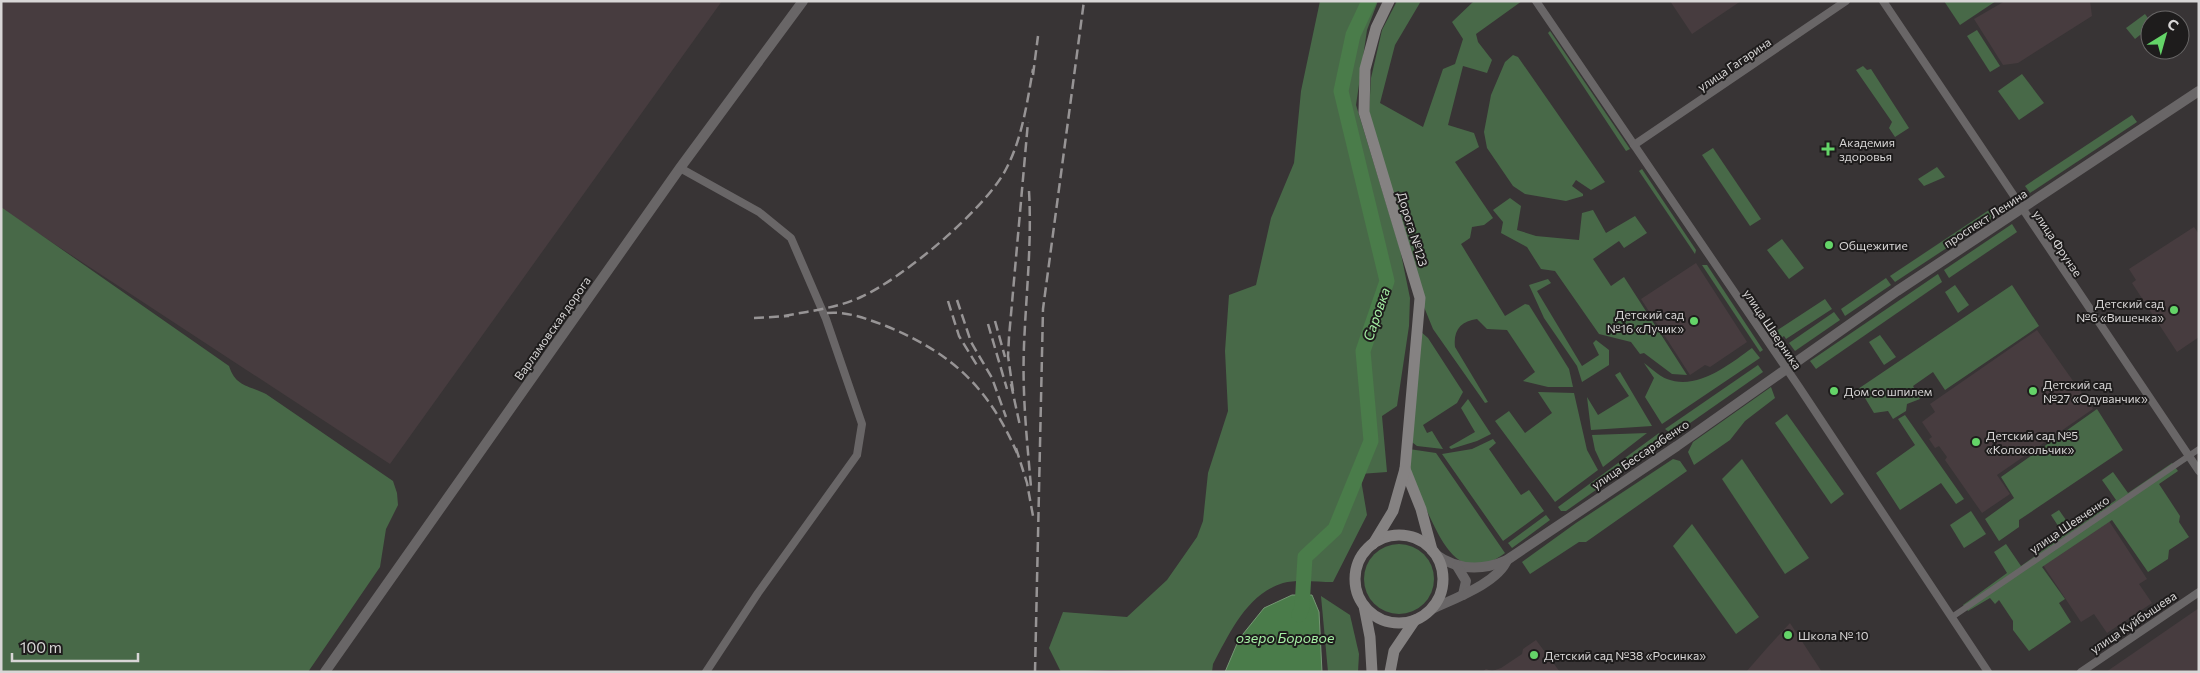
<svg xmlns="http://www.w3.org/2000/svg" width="2200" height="673" viewBox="0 0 2200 673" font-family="Commissioner,sans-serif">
<rect width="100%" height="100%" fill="#383435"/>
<g fill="#473c3f">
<path d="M1 1H722L390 464 1 209Z"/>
<path d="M1670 1H1741L1692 34Z"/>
<path d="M2005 1H2090L2092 16 2018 63 2003 65 1974 19Z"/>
<path d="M2194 227 2199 234V337L2177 352 2132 283 2136 280 2129 269Z"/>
<path d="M1696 263 1747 342 1710 367 1705 365 1690 375 1641 299Z"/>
<path d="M2037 330 2093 409 1997 475 2010 494 1982 513 1945 460 1947 457 1939 446 1935 448 1929 439 1932 437 1922 422 1935 412 1930 404Z"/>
<path d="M2109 521 2147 579 2139 584 2152 603 2107 633 2094 614 2081 622 2043 565Z"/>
<path d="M2199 608V672H2106Z"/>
<path d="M1790 623 1822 672H1746L1767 648Z"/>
<path d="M1536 640 1560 672H1482L1486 669 1492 671 1501 668 1522 654 1523 649Z"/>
</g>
<g fill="#486948">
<path d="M1320 1H1378L1367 30 1356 105 1400 249 1410 298 1409 326 1397 406 1382 416 1387 472 1360 474 1367 515 1333 582C1318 582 1297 579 1283 583 1246 595 1230 633 1213 664L1212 672 1110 670 1061 672 1049 648 1063 612 1127 617 1167 580 1197 537 1203 521 1208 473 1228 411 1225 351 1229 295 1256 285 1271 218 1294 163 1301 91Z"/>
<path d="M1397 1H1421L1395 45 1380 103 1423 127 1443 69 1455 64 1463 39 1452 22 1474 1H1522L1476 34 1478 42 1492 60 1487 73 1463 66 1448 125 1474 133 1479 147 1455 162 1493 218 1484 225 1472 227 1470 238 1461 244 1505 316 1525 304 1529 305 1569 369 1573 387H1548L1523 381 1535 372 1507 330 1487 329 1477 319C1461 321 1453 330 1455 347L1488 402 1485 403 1433 329 1424 307 1369 112 1371 78 1382 30Z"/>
<path d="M1944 1H1996L1960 25Z"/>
<path d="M2145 14 2150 21V27L2135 39 2126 28Z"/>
<path d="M1977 30 2000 66 1990 72 1967 36Z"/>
<path d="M1550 31 1630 149 1626 151 1548 33Z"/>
<path d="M1513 55 1518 57 1605 182 1591 190 1576 180 1572 186 1583 194V196L1566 201 1525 194 1513 186 1487 148 1484 132 1491 95 1505 62Z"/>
<path d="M1863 66 1867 70 1871 69 1909 128 1895 137 1889 128 1892 122 1856 70Z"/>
<path d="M2022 74 2044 103 2019 120 1998 91Z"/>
<path d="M2132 115 2137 122 2030 193 2025 186Z"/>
<path d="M1713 148 1761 219 1750 226 1702 155Z"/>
<path d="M1937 167 1945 177 1924 186 1918 179Z"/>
<path d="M1642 169 1696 250 1695 254 1639 171Z"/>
<path d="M1510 198 1521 206 1517 230 1536 236 1579 240 1582 213 1593 210 1606 233 1635 216 1647 233 1624 248 1619 241 1593 259 1611 286 1624 277 1687 375 1672 374 1644 353 1640 354 1631 342 1599 334 1555 271 1541 269 1527 247 1501 233 1503 222 1493 210Z"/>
<path d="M1995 206 2000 213 1895 282 1890 276Z"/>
<path d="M1 207 229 366C236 387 248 385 266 394L393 481 397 493 398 505 386 529 380 567 308 672H1Z"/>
<path d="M2012 224 2017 232 1949 278 1944 270Z"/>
<path d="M1782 239 1804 268 1789 279 1767 250Z"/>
<path d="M1702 265H1707L1763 350 1760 352Z"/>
<path d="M1938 274 1942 282 1816 369 1810 361Z"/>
<path d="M1886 278 1891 285 1845 316 1841 309Z"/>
<path d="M1548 279 1551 283 1537 291 1582 366 1599 355 1593 343 1596 340 1609 350V365L1582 382 1577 366 1544 318 1529 285Z"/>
<path d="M1955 285 1969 305 1958 313 1945 292Z"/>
<path d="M2012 285 2039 326 1945 390 1933 372 1913 386 1920 399 1907 404 1906 411 1893 419 1888 411 1874 413 1865 398 1858 397 1855 391Z"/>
<path d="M1825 299 1832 309 1786 339 1784 336 1781 338 1776 331Z"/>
<path d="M1834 312 1840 320 1795 351 1789 343Z"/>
<path d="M1420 331 1428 338 1463 392 1457 403 1423 425 1427 433 1432 431 1443 449 1417 446 1408 439Z"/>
<path d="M1880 335 1896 357 1884 365 1869 342Z"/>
<path d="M1752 348 1760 358 1662 424 1645 397 1654 378 1644 363C1651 368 1659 376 1667 379 1697 391 1730 364 1752 348Z"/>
<path d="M1758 365 1763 372 1673 435 1665 429Z"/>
<path d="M1620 372 1652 426 1591 430 1587 397 1598 415 1629 396 1615 375Z"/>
<path d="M1771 387 1775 398 1745 421 1730 440 1694 465 1688 452 1693 442Z"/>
<path d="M1538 392 1574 393 1587 450 1598 470 1555 502 1495 421 1509 411 1525 433 1552 413Z"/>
<path d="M1468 399 1491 434 1477 441 1451 449 1449 447 1475 432 1461 408Z"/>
<path d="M2097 409 2123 450 2019 520V527L1999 541 1985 519 2014 498 2001 477Z"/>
<path d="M1787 414 1844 494 1831 504 1775 423Z"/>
<path d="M1905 415 1964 499 1956 504 1941 483 1900 510 1876 473 1915 445 1898 419Z"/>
<path d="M1647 433 1603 467 1595 450 1592 435Z"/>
<path d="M1659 433 1662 438 1660 445 1566 511H1561L1558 507Z"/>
<path d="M1493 439 1496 443 1489 449 1521 495 1529 490 1544 511 1503 541 1442 454 1472 449Z"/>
<path d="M1409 449 1436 453 1505 553C1461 586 1443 545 1427 511 1417 491 1407 471 1409 449Z"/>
<path d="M1673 459 1680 461 1687 471 1586 542H1579L1530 574 1522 562 1576 523Z"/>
<path d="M1742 459 1809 558 1785 574 1722 479Z"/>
<path d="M2172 463 2178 471 2159 484 2180 516 2179 522 2189 537 2169 550 2168 559 2148 572 2112 520 2042 567 2065 599 2059 603 2071 622 2029 651 2013 630V621L1999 600 1995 604 1990 598 1968 611 1963 605 2007 573 1994 552 2006 544 2021 566 2064 535 2051 515 2059 510 2073 530 2116 500 2102 480 2113 472 2128 493Z"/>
<path d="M1971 511 1986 534 1964 548 1950 525Z"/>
<path d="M1546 515 1550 520 1512 548 1508 543Z"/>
<path d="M1692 524 1759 617 1736 634 1673 546Z"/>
<circle cx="1399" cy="579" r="35"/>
<path d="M1321 596 1350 615 1359 654 1358 672H1328Z"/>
</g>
<path fill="#4a7c4a" stroke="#759774" d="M1292 595H1312L1319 612 1322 672H1225L1239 639 1264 608Z"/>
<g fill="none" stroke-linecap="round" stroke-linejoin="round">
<path stroke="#4a7c4a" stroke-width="15" d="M1299 615 1302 607 1305 557 1335 529 1371 441 1363 351 1387 281 1341 91 1353 35 1369 1"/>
<path stroke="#696667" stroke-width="6" d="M1952 617 2199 449"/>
<g stroke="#696667" stroke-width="8">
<path d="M1536 1 1799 387 1988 672"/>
<path d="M1883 1 2199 471"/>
<path d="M1634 145 1846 1"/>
<path d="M680 168 759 212 791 238 826 319 862 424 857 455 758 593 706 672"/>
<path d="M2081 672 2199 592"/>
</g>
<g stroke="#696667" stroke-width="10">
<path d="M1435 554C1458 571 1482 571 1507 560L1677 446 1897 291 2199 91"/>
<path d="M1457 566 1466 581 1463 595"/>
<path d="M1432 609C1453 599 1498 583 1507 560"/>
<path d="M325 672 680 168 803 1"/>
</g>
<g stroke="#858282" stroke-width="11">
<path d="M1405 469 1421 509 1432 550"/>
<circle cx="1399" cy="579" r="44"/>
<path d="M1373 544 1393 511 1405 469 1420 298 1364 112 1365 69 1376 28 1389 1"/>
<path d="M1364 606 1370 637 1372 672"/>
<path d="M1390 672 1394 651 1415 620"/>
</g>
<g stroke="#979495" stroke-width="2.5" stroke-dasharray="10 5" stroke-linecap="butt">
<path d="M1033 75 1038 36"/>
<path d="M1029 191C1032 243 1026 294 1024 346 1022 394 1027 440 1031 487"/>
<path d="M957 300 971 342 992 378 1006 417"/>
<path d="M948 301 959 336 978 367"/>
<path d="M827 313C847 311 867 319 886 326 952 353 989 388 1017 453"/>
<path d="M784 316C810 311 837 308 861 297 903 278 983 211 1005 171 1022 140 1027 103 1033 69"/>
<path d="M754 318 789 316"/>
<path d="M995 321 1005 357"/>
<path d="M988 324 1007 389"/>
<path d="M1011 384 1020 426"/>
<path d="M1013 391 1008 356 1009 337 1028 122"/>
<path d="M1016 448 1027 483 1033 516"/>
<path d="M1035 672 1043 309 1084 1"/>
</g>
</g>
<g fill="#64d468" stroke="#1e1c1c" stroke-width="2">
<path d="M1825.5 141.5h5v5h5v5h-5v5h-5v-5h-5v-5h5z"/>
<circle cx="1829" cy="245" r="5"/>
<circle cx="2174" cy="310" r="5"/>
<circle cx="1694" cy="321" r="5"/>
<circle cx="1834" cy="391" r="5"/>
<circle cx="2033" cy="391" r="5"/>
<circle cx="1976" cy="442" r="5"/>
<circle cx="1788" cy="635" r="5"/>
<circle cx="1534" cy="655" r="5"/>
</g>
<g text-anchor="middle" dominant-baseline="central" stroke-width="4" stroke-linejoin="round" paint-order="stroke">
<g font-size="12" fill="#d8d6d6" stroke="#1e1c1c">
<text transform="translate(1734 64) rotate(-34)">улица Гагарина</text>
<text transform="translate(1985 218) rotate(-33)">проспект Ленина</text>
<text transform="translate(1413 229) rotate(73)">Дорога №123</text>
<text transform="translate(2058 243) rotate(56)">улица Фрунзе</text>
<text transform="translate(552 328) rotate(-55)">Варламовская дорога</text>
<text transform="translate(1773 329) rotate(56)">улица Шверника</text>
<text transform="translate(1640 454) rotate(-34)">улица Бессарабенко</text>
<text transform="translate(2069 524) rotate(-34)">улица Шевченко</text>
<text transform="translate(2133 622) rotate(-34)">улица Куйбышева</text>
</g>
<g font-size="12" fill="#d8d6d6" stroke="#1e1c1c" text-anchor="start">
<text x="1839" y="142">Академия<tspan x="1839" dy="14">здоровья</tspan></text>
<text x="1839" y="245">Общежитие</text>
<text x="2164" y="303" text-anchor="end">Детский сад<tspan x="2164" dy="14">№6 «Вишенка»</tspan></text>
<text x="1684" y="314" text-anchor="end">Детский сад<tspan x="1684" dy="14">№16 «Лучик»</tspan></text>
<text x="2043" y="384">Детский сад<tspan x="2043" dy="14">№27 «Одуванчик»</tspan></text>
<text x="1844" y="391">Дом со шпилем</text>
<text x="1986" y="435">Детский сад №5<tspan x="1986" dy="14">«Колокольчик»</tspan></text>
<text x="1798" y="635">Школа № 10</text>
<text x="1544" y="655">Детский сад №38 «Росинка»</text>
</g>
<g font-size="14" font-style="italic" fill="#a5efa4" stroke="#1e1c1c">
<text transform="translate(1376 314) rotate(-71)">Саровка</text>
<text x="1285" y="637">озеро Боровое</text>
</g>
</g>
<rect width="2200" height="673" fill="none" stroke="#d8d6d6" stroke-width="5"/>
<g transform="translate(2165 35) rotate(37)"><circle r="24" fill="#1e1c1c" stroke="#686666"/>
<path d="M0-4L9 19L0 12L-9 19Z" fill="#64d468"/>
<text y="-8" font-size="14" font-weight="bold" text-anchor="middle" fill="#d8d6d6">С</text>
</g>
<path d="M12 653v8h126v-8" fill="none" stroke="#d8d6d6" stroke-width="2.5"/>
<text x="20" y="653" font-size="15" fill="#d8d6d6" stroke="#1e1c1c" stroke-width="4" paint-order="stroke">100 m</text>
</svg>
